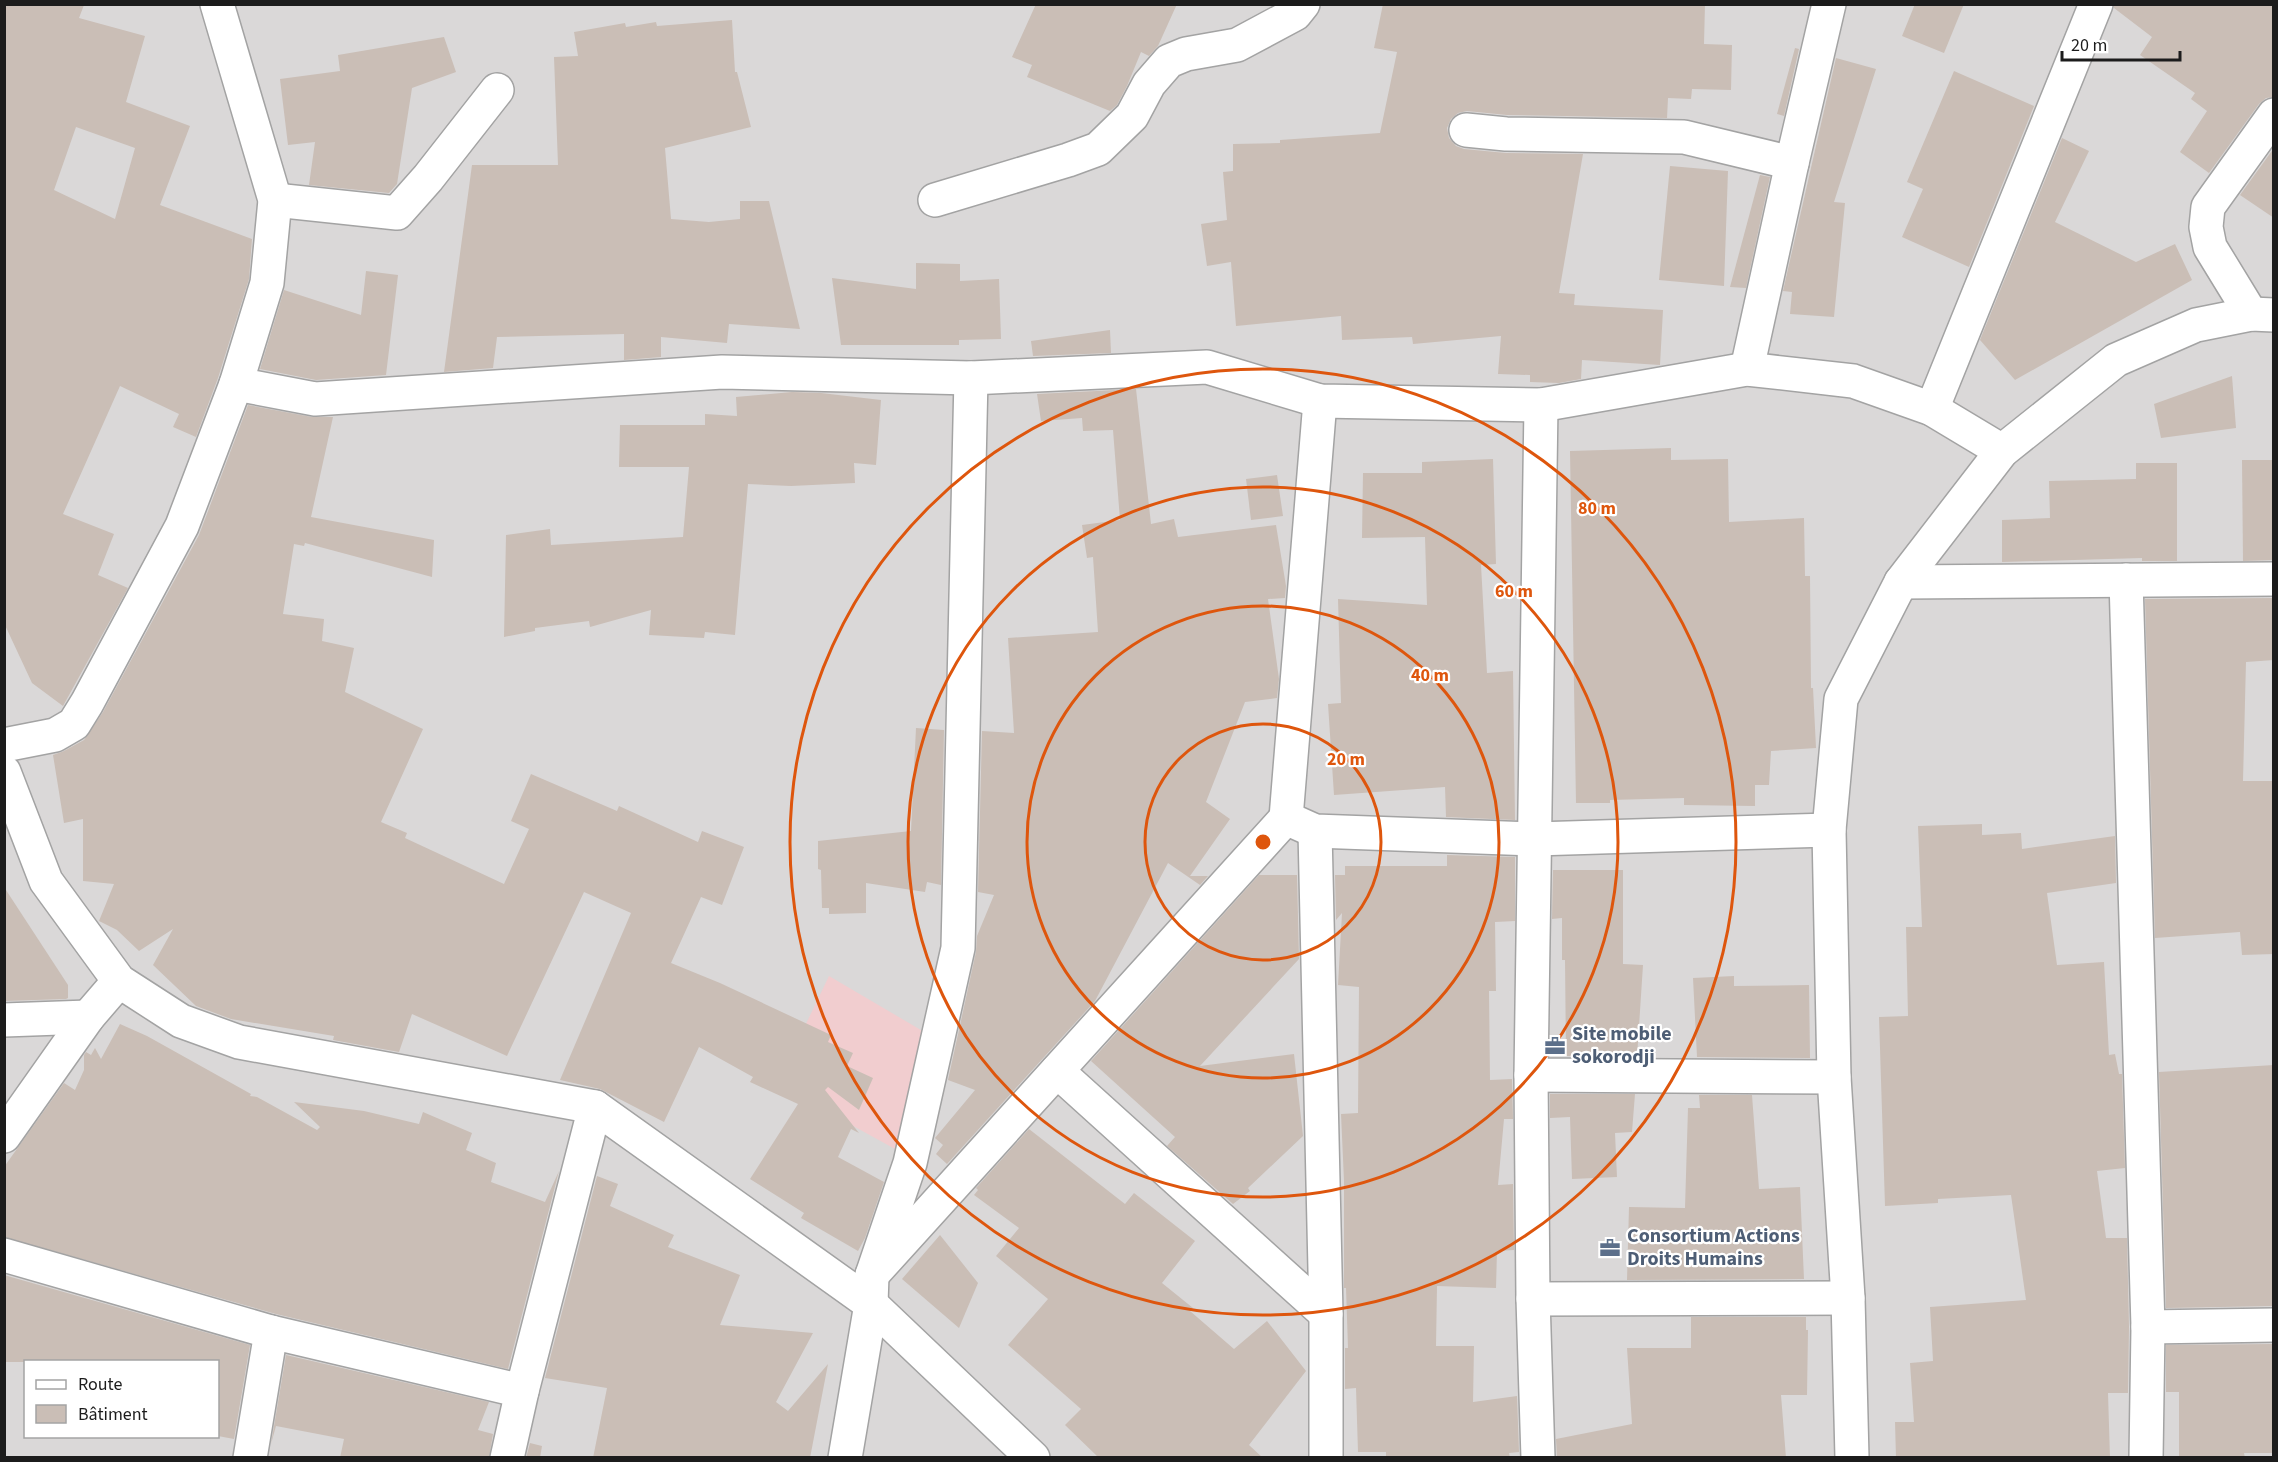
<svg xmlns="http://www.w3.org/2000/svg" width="2278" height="1462" viewBox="0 0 2278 1462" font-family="'Source Sans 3',sans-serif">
<rect width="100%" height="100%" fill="#eee8e0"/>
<path fill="#dad8d8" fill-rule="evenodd" d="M5 5H2273V1457L5 1458ZM26 1362H218V1436H26Z"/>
<path fill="#f1cdcf" d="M829 976 926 1033 895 1149 777 1084Z"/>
<g fill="#cabeb6" fill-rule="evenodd">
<path d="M4 4 84 5 79 18 145 36 126 102 190 126 160 205 252 239 249 279 218 378 196 437 173 427 179 414 120 386 63 514 114 534 98 575 128 588 63 706 32 683 4 623ZM76 127 135 148 115 219 54 190Z"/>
<path d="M1036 4H1177L1158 46 1149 56 1141 52 1127 86 1117 105 1110 111 1027 77 1032 65 1012 57Z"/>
<path d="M1383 4H1705L1704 44 1732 45 1731 90 1692 89 1691 99 1668 98 1667 118 1507 115 1467 111 1458 113 1451 119 1447 128 1449 138 1456 146 1464 149 1506 153 1583 154 1559 293 1575 294 1574 305 1663 310 1660 365 1582 360 1581 379 1559 383 1530 382V375L1498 374 1501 336 1413 344 1412 337 1342 340 1341 316 1236 326 1231 262 1207 266 1201 224 1227 220 1223 172 1233 171V144L1280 143V140L1380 133 1397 52 1374 48Z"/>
<path d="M1915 4H1964L1944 53 1902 36Z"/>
<path d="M2114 4H2274V97L2266 98 2259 104 2209 173 2180 152 2207 111 2191 99 2195 93 2140 55 2152 37 2114 8Z"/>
<path d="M732 20 735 72H737L751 127 665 148 671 219 709 222 740 219V201H769L800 329 729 324 727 343 661 337V357L624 360V334L497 337 493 368 444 372 472 165H558L554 57 578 56 574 32 625 23 626 27 656 22 657 26Z"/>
<path d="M444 37 456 72 412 88 397 184 389 193 309 185 315 142 288 145 280 79 340 71 338 55Z"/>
<path d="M1795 48 1799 49 1784 116 1777 114Z"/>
<path d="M1836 58 1876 69 1834 202 1845 203 1834 317 1790 314 1792 292 1783 291Z"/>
<path d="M1954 71 2034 106 1969 267 1902 237 1923 189 1907 182Z"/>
<path d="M2062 138 2089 151 2055 222 2136 262 2175 244 2192 280 2015 380 1980 340Z"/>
<path d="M2274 148V218L2240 195Z"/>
<path d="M1670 166 1728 171 1724 286 1659 280Z"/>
<path d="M1760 175 1770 177 1746 288 1730 287Z"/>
<path d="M916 263 960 264V281L999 279 1001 339 959 340V345H841L832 278 916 289Z"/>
<path d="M366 271 398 275 386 375 316 380 260 369 284 290 361 315Z"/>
<path d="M1110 330 1111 353 1033 356 1031 341Z"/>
<path d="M2232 376 2236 428 2161 438 2154 404Z"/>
<path d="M1136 389 1151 524 1174 519 1178 537 1276 525 1286 586 1285 598 1268 599 1279 679 1277 698 1245 702 1206 802 1230 819 1190 876H1208L1200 885 1168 863 1095 1001 947 1164 936 1154 943 1145 935 1138 975 1090 948 1080 976 952 977 936 994 895 978 892 982 731 1014 733 1008 638 1098 632 1093 557 1087 558 1082 525 1120 520 1113 430 1083 431 1082 418 1041 421 1037 394Z"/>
<path d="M792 392 821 393 881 400 876 465 854 463 855 483 791 486 748 484 735 635 705 632 704 638 649 635 651 610 590 627 589 621 535 628V631L504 637 506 535 550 529 551 545 683 537 689 467H619L620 425H705V414L737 416 736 397Z"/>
<path d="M248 405 312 417H333L311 517 434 540 432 577 305 543 304 546 294 544 283 614 324 619 322 641 354 648 345 692 423 729 381 822 407 833 405 838 504 884 529 829 511 821 531 774 617 811 619 806 698 842 702 831 744 847 722 905 701 897 671 963 720 983 831 1035 828 1042 853 1053 847 1066 873 1078 859 1110 828 1087 825 1090 859 1133 851 1129 838 1157 884 1182 865 1238 858 1251 801 1218 804 1213 750 1179 798 1104 750 1082 753 1077 699 1047 664 1122 600 1089 560 1080 631 913 584 892 507 1056 412 1014 399 1052 333 1040 334 1036 231 1019 196 1006 153 965 173 929 139 951 117 930 99 921 114 884 83 881V819L64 823 53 755 64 751 84 740 103 712 199 535Z"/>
<path d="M1671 448V460L1728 459 1729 522 1804 518 1805 576H1810L1811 688H1813L1816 748 1771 751 1769 785H1755V806L1684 805V798L1610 800V803H1576L1570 451Z"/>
<path d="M1493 459 1496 564 1481 565 1487 673 1513 671 1515 820 1446 817 1445 787 1334 795 1328 704 1341 703 1338 599 1427 605 1425 537 1362 538 1363 473H1422V462Z"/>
<path d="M2242 460H2274V560L2243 561Z"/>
<path d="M2136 463H2177V561H2142V558L2002 562V520L2050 518 2049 481 2136 479Z"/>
<path d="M1277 475 1283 516 1251 520 1246 479Z"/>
<path d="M2274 598V660L2246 662 2243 781H2274V954L2242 955 2240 932 2155 938 2145 599Z"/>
<path d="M916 728 944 730 941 885 927 882 925 892 866 883V913L829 914V908H822L821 870 818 869V841L911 831Z"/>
<path d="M1982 824V835L2021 833 2022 849 2115 836 2116 883 2047 893 2057 965 2104 962 2109 1055 2115 1054 2119 1074H2122L2125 1168 2097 1171 2106 1238H2127L2129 1327 2128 1393H2108L2110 1458H1896L1895 1422H1914L1910 1363 1933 1361 1930 1307 2026 1300 2011 1195 1938 1199V1203L1885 1206 1879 1017 1908 1016 1906 927H1922L1918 826Z"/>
<path d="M1447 855 1515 857V921L1495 922 1496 991H1489L1490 1080 1512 1079 1513 1119H1504L1498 1185 1513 1184 1514 1250 1497 1251 1496 1288 1437 1286 1436 1346H1474L1473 1402 1517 1396 1519 1452 1509 1453 1510 1458H1386V1452H1358L1356 1388 1345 1389V1348H1348L1346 1288H1344V1181L1341 1114 1358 1113 1359 987 1338 985 1342 913 1336 920 1335 875H1345V866H1447Z"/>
<path d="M1553 870H1623V964L1643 965 1637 1057 1566 1056 1565 960H1562V918L1552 919Z"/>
<path d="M1259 875H1297L1299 959 1200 1066 1294 1054 1303 1136 1248 1188 1250 1191 1233 1204 1167 1146 1175 1137 1091 1061Z"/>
<path d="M4 887 68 985V998L66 999 4 1001Z"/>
<path d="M1734 976V986L1809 985 1810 1058 1697 1057 1693 978Z"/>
<path d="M120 1024 147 1036 251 1094 250 1096 257 1097 317 1130 320 1127 294 1102 364 1111 419 1124 423 1112 472 1133 466 1150 496 1163 491 1182 545 1202 559 1171 508 1369 276 1314 4 1237V1167L64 1083 75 1090 84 1070V1055L86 1052 91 1055 95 1048 101 1059Z"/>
<path d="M2274 1065V1306L2166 1308 2159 1072Z"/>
<path d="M1550 1094H1635L1632 1132 1615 1133 1617 1177 1572 1179 1570 1117 1550 1118Z"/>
<path d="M1699 1095H1752L1759 1189 1800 1187 1804 1279 1627 1280 1629 1207 1685 1208 1688 1108H1700Z"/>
<path d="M1029 1129 1125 1204 1134 1193 1195 1241 1162 1283 1193 1308 1190 1311 1234 1349 1267 1321 1306 1371 1249 1445 1263 1458H1099L1065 1425 1081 1409 1008 1345 1048 1299 996 1256 1019 1228 974 1195 978 1190 976 1188Z"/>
<path d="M597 1176 618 1184 610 1206 674 1235 668 1247 740 1275 720 1325 813 1333 776 1402 788 1411 828 1364 810 1458H593L607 1388 545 1378Z"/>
<path d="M940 1235 978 1283 959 1328 902 1279Z"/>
<path d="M4 1275 250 1345 234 1439 218 1436V1362H4Z"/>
<path d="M1691 1317H1806V1330H1808L1807 1395H1781L1786 1458H1557L1556 1439 1632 1424 1627 1348H1691Z"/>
<path d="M2274 1344V1453H2244L2245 1458H2179V1392H2166V1345Z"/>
<path d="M286 1355 489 1402 478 1430 493 1434 489 1458H340L344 1439 276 1426 271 1444Z"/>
<path d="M530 1443 542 1446 540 1458H526Z"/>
</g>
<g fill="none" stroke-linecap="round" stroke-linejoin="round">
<g stroke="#a3a3a3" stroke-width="36">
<g id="minor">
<path d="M1466 130 1506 134 1684 137 1792 163"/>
<path d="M275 200 397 213 428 178 497 90"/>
<path d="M935 200 1068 160 1098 149 1132 116 1149 84 1169 61 1186 54 1237 45 1295 14 1303 4"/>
<path d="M2251 314 2210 247 2206 227 2208 207 2274 115"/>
<path d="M1747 369 1792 163 1829 4"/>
<path d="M236 384 315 399 722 372 971 378 1207 367 1320 401 1541 405 1747 369 1853 381 1932 409 2002 451"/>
<path d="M1541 405 1531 1075 1834 1077"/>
<path d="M1932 409 2096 4"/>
<path d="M2126 580 2148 1327 2146 1458"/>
<path d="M1901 582 2274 579"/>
<path d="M4 745 55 735 74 724 87 703 182 526 236 384 267 283 275 200 217 4"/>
<path d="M4 772 46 881 119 981 181 1021 239 1042 595 1107 871 1304 1033 1458"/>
<path d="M1286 818 1320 401"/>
<path d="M1315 831 1326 1314V1458"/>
<path d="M4 1020 88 1017"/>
<path d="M1057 1071 1326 1314"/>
<path d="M1531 1075 1533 1299 1538 1458"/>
<path d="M4 1136 88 1017 119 981"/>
<path d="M4 1255 271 1332 522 1391"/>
<path d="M872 1275 1286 818 1315 831 1535 839 1829 830"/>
<path d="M1533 1299 1848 1298"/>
<path d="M2148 1327 2274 1325"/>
<path d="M250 1458 271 1332"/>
<path d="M507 1458 522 1391 595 1107"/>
<path d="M845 1458 871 1304 872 1275 910 1163 958 948 971 378"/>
<path d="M1852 1458 1848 1298 1834 1077 1829 830 1841 699 1901 582 2002 451 2116 360 2196 325 2251 314 2274 315"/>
</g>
</g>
<use href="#minor" stroke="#fff" stroke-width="33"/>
</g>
<g fill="none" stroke="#de560d" stroke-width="3">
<circle cx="1263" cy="842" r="118"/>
<circle cx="1263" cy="842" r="236"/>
<circle cx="1263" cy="842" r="355"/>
<circle cx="1263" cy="842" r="473"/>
</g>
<defs>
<g id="office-bare" transform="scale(1.62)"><path d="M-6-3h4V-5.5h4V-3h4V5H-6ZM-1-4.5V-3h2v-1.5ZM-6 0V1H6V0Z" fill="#5c6f8a" stroke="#fff" stroke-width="2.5" paint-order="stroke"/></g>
</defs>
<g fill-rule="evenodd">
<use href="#office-bare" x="1555" y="1046"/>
<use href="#office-bare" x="1610" y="1248"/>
</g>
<g text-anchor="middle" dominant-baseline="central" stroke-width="4.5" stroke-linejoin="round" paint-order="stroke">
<g font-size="20" font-weight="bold" fill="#4e5e75" stroke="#fff" text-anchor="start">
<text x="1572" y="1034">Site mobile<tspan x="1572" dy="23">sokorodji</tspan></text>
<text x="1627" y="1236">Consortium Actions<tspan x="1627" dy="23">Droits Humains</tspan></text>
</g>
</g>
<circle cx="1263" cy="842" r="9" fill="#de560d" stroke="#fff" stroke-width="3"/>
<g font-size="18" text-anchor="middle" font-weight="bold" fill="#de560d" stroke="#fff" stroke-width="4.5" stroke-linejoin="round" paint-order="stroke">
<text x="1597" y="514">80 m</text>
<text x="1514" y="597">60 m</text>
<text x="1430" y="681">40 m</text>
<text x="1346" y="765">20 m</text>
</g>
<rect width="2278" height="1462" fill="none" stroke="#1c1c1c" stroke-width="12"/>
<rect x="24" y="1360" width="195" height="78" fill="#ffffff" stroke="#a4a4a4" stroke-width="1.5"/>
<rect x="36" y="1380" width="30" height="9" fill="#ffffff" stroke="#a4a4a4" stroke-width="1.5"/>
<text x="78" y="1390" font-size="18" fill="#1c1c1c">Route</text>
<rect x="36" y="1405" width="30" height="18" fill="#cabeb6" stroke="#a4a4a4" stroke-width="1.5"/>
<text x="78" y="1420" font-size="18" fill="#1c1c1c">Bâtiment</text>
<path d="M2062 51v9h118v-9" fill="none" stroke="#1c1c1c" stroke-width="3"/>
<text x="2071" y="51" font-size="18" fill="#1c1c1c" stroke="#ffffff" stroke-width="4.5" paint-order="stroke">20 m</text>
</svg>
